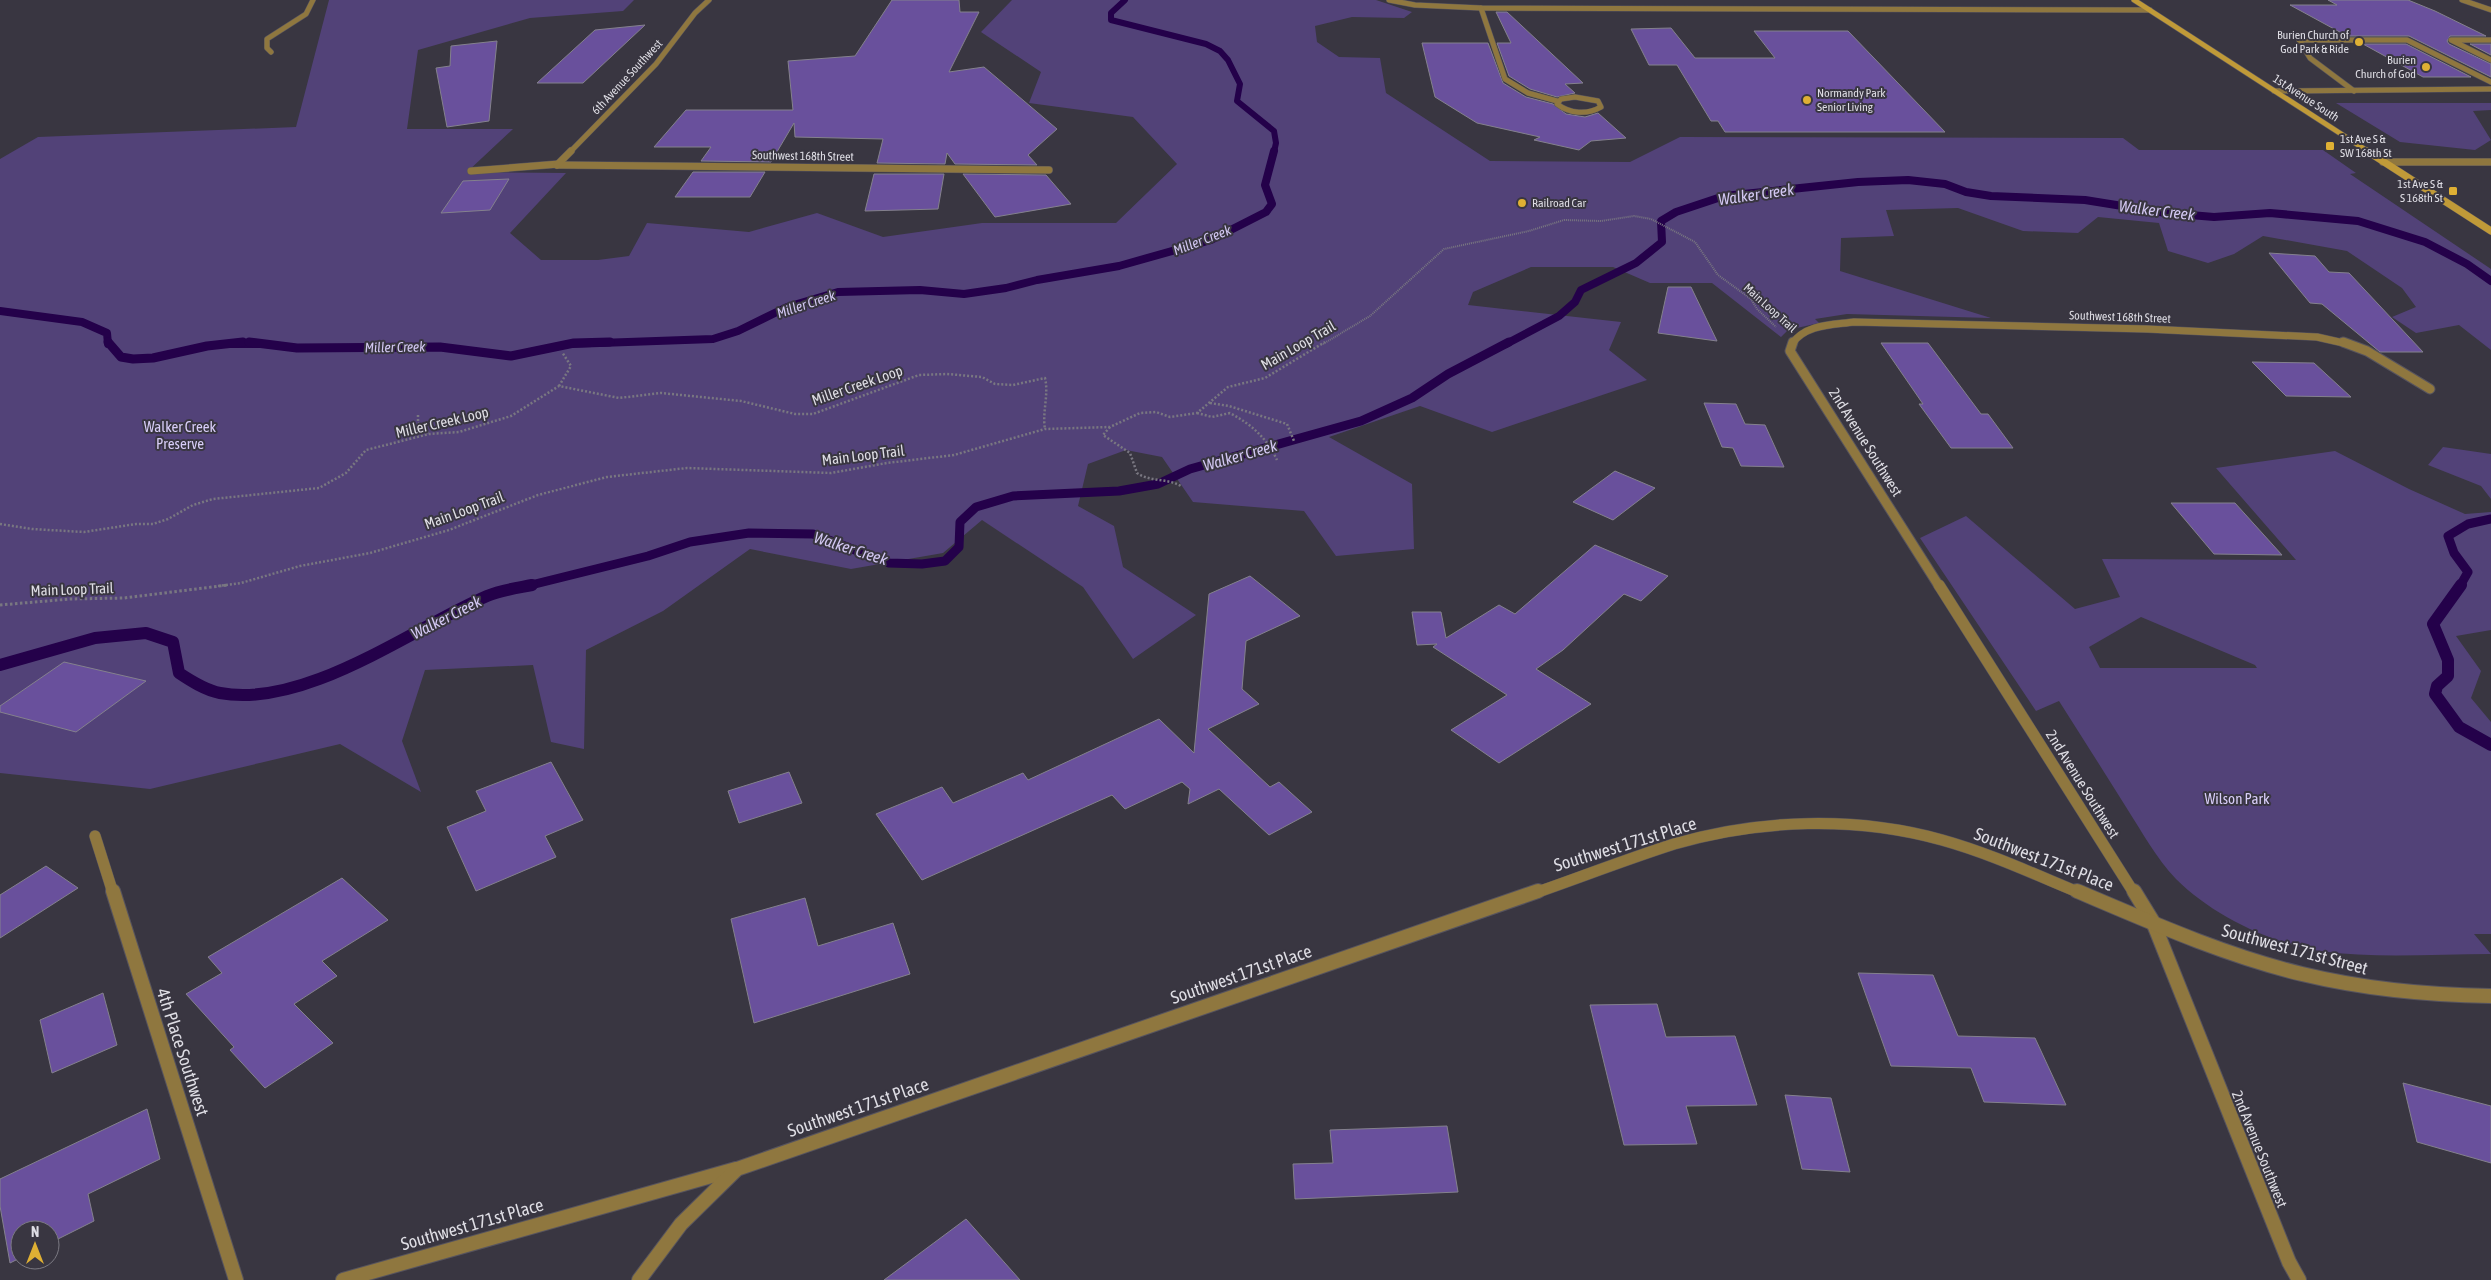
<svg xmlns="http://www.w3.org/2000/svg" width="2491" height="1280" viewBox="0 0 2491 1280" font-family="'Asap Condensed',sans-serif">
<rect width="100%" height="100%" fill="#393641"/>
<g fill="#524278" fill-rule="evenodd">
<path d="M329 0H634L623 11 530 18 418 50 407 129H513L467 172 566 173 510 233 541 260H598L629 256 647 223 749 232 817 213 883 237 982 223H1116L1177 164 1133 117 1029 103 1041 72 981 32 1012 0H1376L1412 12 1404 18 1352 17 1315 26 1317 42 1339 57 1380 58 1386 93 1490 161 1630 162 1680 137 2123 138 2139 150H2323L2356 173 2350 174 2491 269V350L2459 325 2416 333 2392 317 2416 307 2402 288 2347 251 2263 236 2234 254 2208 263 2168 251 2159 223 2098 217 2078 233 2023 231 1958 208 1886 210 1894 236 1841 238 1840 271 1991 318 1847 314 1815 319 1819 323 1788 330 1781 337 1712 283H1650L1613 267H1531L1473 292 1468 305 1621 322 1609 350 1647 380 1492 432 1420 406 1329 437 1412 484 1414 549 1336 556 1304 511 1193 502 1162 457 1126 450 1088 464 1078 506 1114 526 1123 567 1196 615 1133 659 1083 587 982 520 943 553 851 569 750 549 663 611 586 650 584 749 551 742 533 665 425 670 402 741 421 792 340 744 150 789 0 773V159L38 137 296 127Z"/>
<path d="M2336 103H2491V110L2473 111 2491 140 2475 150 2400 142Z"/>
<path d="M2443 447 2491 454V499L2481 486 2428 465Z"/>
<path d="M2335 451 2409 489 2465 514 2491 512V630L2456 636 2481 671 2471 698 2491 722V934H2474L2491 954C2435 954 2376 959 2320 951 2270 943 2212 915 2176 879 2156 858 2142 832 2126 807 2104 772 2082 737 2059 701L2036 711 1920 538 1966 516 2075 609 2120 597 2102 559 2296 560 2216 468ZM2141 617 2255 665 2257 668H2100L2089 647Z"/>
</g>
<g fill="none" stroke-linecap="round" stroke-linejoin="round">
<path stroke="#24014a" stroke-width="6" d="M1125 0 1111 13V20L1206 44 1220 51 1228 60 1240 84 1237 101 1274 131 1276 143 1274 152"/>
<g stroke="#24014a" stroke-width="8">
<path d="M0 311 82 322 107 333 108 344"/>
<path d="M230 344H260"/>
<path d="M571 344 713 339 738 331 787 307 838 292 920 290 964 294 1006 288 1037 280 1119 266 1211 240 1266 212 1272 204 1265 185 1274 151"/>
<path d="M1506 344 1559 316 1575 302 1581 290 1636 263 1662 242 1661 221 1676 212 1724 196 1858 182 1908 180 1945 184 1966 192 1991 196 2085 200 2166 213 2214 217 2270 213 2358 221 2425 242 2467 264 2491 281"/>
</g>
<g stroke="#24014a" stroke-width="9">
<path d="M108 342 121 357 133 359 153 358 207 346 243 342"/>
<path d="M249 342 297 348 440 347 511 356 574 343 610 342"/>
<path d="M527 586 648 556 690 542 749 533 813 534 889 563 922 564 945 561 959 547 960 522 976 507 1013 496 1119 491 1158 484 1190 469 1361 421 1412 398 1448 374 1509 342"/>
<path d="M2460 586 2468 572 2454 553 2448 536 2468 524 2491 519"/>
</g>
<g stroke="#24014a" stroke-width="12">
<path d="M2461 585 2433 624 2448 660V676L2437 686 2435 694 2459 727 2491 745"/>
<path d="M0 665 95 638 146 633 173 642 179 673C191 681 205 690 220 693 305 709 411 629 487 596 501 590 517 588 532 585"/>
</g>
</g>
<g fill="#69509c" stroke="#84818d">
<path d="M892 0H959L960 12H979L949 72 984 67 1057 129 1028 155 1037 165 955 164 947 153 945 164 877 163 883 139 795 137 794 123 771 162 701 161 711 147H654L686 110H793L788 61 855 56Z"/>
<path d="M2328 0H2408L2435 11 2486 36H2450L2447 41 2449 44 2491 64V77L2409 36H2347L2290 5H2337Z"/>
<path d="M1496 12H1507L1583 83 1565 84 1575 93 1557 97 1530 89 1509 76 1497 43H1511Z"/>
<path d="M645 25 583 83H537L595 30Z"/>
<path d="M1671 28 1695 58H1775L1754 31H1848L1945 132H1725L1718 121H1711L1677 65H1649L1631 29Z"/>
<path d="M497 41 489 121 447 127 436 68 450 66 451 46Z"/>
<path d="M1422 43H1488L1503 83 1526 97 1553 104 1566 114 1585 117 1598 113 1626 138 1591 141 1579 150 1534 140 1540 137 1477 123 1435 97Z"/>
<path d="M2363 44H2406L2471 77H2423Z"/>
<path d="M2470 44H2491V55Z"/>
<path d="M693 172H765L750 197H675Z"/>
<path d="M874 174H944L938 209 865 211Z"/>
<path d="M963 174 1046 175 1071 204 995 217Z"/>
<path d="M509 179 490 210 441 213 463 181Z"/>
<path d="M2269 253 2315 256 2329 272 2349 273 2423 352H2380L2322 304 2310 303Z"/>
<path d="M1668 287H1691L1717 341 1658 333Z"/>
<path d="M1881 343H1928L1981 414H1988L2013 448H1951L1919 404H1923Z"/>
<path d="M2252 362 2314 363 2351 397 2286 396Z"/>
<path d="M1704 403 1736 404 1745 424 1765 425 1784 467 1741 466 1733 448 1722 447Z"/>
<path d="M1615 471 1655 488 1613 520 1573 502Z"/>
<path d="M2171 503H2235L2282 555 2214 554Z"/>
<path d="M1595 545 1668 576 1641 601 1624 594 1563 650 1536 669 1591 704 1499 763 1451 730 1507 695 1433 647 1437 644 1417 645 1412 612H1441L1446 638 1499 605 1515 614Z"/>
<path d="M1250 576 1300 616 1246 641 1242 689 1259 704 1208 729 1270 787 1279 782 1312 812 1269 835 1219 789 1188 804 1190 789 1182 782 1125 809 1112 795 922 880 876 814 942 787 953 803 1023 773 1028 780 1159 719 1194 753 1209 594Z"/>
<path d="M64 662 146 681 76 732 0 712V706Z"/>
<path d="M551 762 583 820 545 836 556 857 476 891 447 827 486 811 476 791Z"/>
<path d="M789 772 802 803 739 823 728 791Z"/>
<path d="M46 866 78 888 0 938V895Z"/>
<path d="M342 878 388 920 322 961 337 976 294 1004 333 1043 265 1088 230 1050 234 1047 186 994 222 973 208 957Z"/>
<path d="M805 898 818 946 893 923 910 974 754 1023 731 919Z"/>
<path d="M1858 973 1933 975 1958 1036 2035 1038 2066 1105 1984 1102 1971 1068 1891 1066Z"/>
<path d="M103 993 117 1045 52 1073 40 1020Z"/>
<path d="M1657 1004 1666 1037 1735 1036 1757 1105 1686 1106 1697 1144 1624 1145 1590 1005Z"/>
<path d="M2403 1083 2491 1106V1163L2417 1142Z"/>
<path d="M1785 1095 1831 1098 1850 1172 1802 1169Z"/>
<path d="M147 1109 160 1159 88 1194 94 1221 50 1243V1230H20V1258L10 1263 0 1206V1179Z"/>
<path d="M1447 1126 1458 1192 1295 1199 1293 1164 1333 1163 1330 1130Z"/>
<path d="M966 1219 1020 1280H884Z"/>
</g>
<g fill="none" stroke-linecap="round" stroke-linejoin="round">
<g stroke="#57545e" stroke-width="6">
<g id="service-far1">
<path d="M2491 40H2451L2491 60"/>
<path d="M271 52 267 48V39L306 14 313 0"/>
<path d="M2274 91 2491 89"/>
<path d="M2354 91 2310 58 2299 40H2407L2491 82"/>
</g>
</g>
<g stroke="#57545e" stroke-width="8">
<path id="service" d="M471 171 559 164"/>
</g>
<g stroke="#57545e" stroke-width="6">
<g id="minor-far4">
<path d="M1389 0 1415 5 1481 8 2150 10"/>
<path d="M1481 8 1505 79 1528 93 1557 101"/>
<path d="M1575 97 1598 101 1601 107C1587 115 1570 114 1557 104L1561 99Z"/>
<path d="M570 152 656 64 695 13 709 0"/>
</g>
</g>
<g stroke="#57545e" stroke-width="8">
<g id="minor-far3">
<path d="M2383 162H2491"/>
<path d="M557 165 1049 170"/>
<path d="M557 165 571 151"/>
<path d="M1792 344C1805 324 1833 325 1854 322L2147 329 2317 337 2348 344"/>
</g>
</g>
<g stroke="#57545e" stroke-width="11">
<g id="minor-far2">
<path d="M1793 342 1790 351 1939 586"/>
<path d="M2343 342 2367 351 2430 389"/>
</g>
</g>
<g stroke="#57545e" stroke-width="12">
<g id="minor-far1">
<path d="M1939 585 2134 893"/>
<path d="M95 836 113 893"/>
</g>
</g>
<g stroke="#57545e" stroke-width="16">
<g id="minor">
<path d="M113 891 236 1280"/>
<path d="M2134 891 2153 922 2289 1262 2299 1280"/>
<path d="M343 1280 736 1169"/>
</g>
</g>
<g stroke="#57545e" stroke-width="6">
<path id="tertiary-far2" d="M2462 0 2491 10"/>
</g>
<g stroke="#57545e" stroke-width="12">
<path id="tertiary-far1" d="M1535 893C1581 877 1627 859 1674 844 1760 819 1856 816 1942 840 1989 853 2034 874 2080 893"/>
</g>
<g stroke="#57545e" stroke-width="16">
<g id="tertiary">
<path d="M2077 891C2150 922 2224 955 2302 974 2364 989 2427 995 2491 996"/>
<path d="M639 1280 681 1224 737 1169 1538 891"/>
</g>
</g>
<g stroke="#57545e" stroke-width="6">
<path id="secondary-far1" d="M2134 0 2369 152"/>
</g>
<g stroke="#57545e" stroke-width="8">
<path id="secondary" d="M2367 151 2491 231"/>
</g>
<path stroke="#797781" stroke-width="2" stroke-dasharray="1 1" stroke-linecap="butt" d="M1323 344 1370 316 1444 249 1529 231 1564 220 1601 221 1634 216 1651 219 1695 242 1718 275 1751 299 1757 309 1776 327"/>
<g stroke="#797781" stroke-width="2.5" stroke-dasharray="2 2" stroke-linecap="butt">
<path d="M559 386 571 366 562 352"/>
<path d="M1210 403 1229 406 1287 424 1294 441"/>
<path d="M1197 413 1212 417 1230 413C1252 425 1266 437 1277 460"/>
<path d="M418 415V423L429 434"/>
<path d="M1110 427 1103 435 1130 453 1137 473C1150 482 1167 478 1181 486"/>
<path d="M0 524 32 529 84 532 136 524H153L168 519 193 505 213 499 319 488 346 473 366 450 429 434 459 432 511 416 559 386 619 398 661 393 741 401 795 414H813L919 375 947 374 982 377 995 384 1013 385 1045 378C1049 395 1042 412 1045 429"/>
<path d="M218 586 241 583 300 566 370 553 449 530 538 495 607 477 687 468 831 473 887 463 954 455 1045 429 1110 427 1140 413 1156 412 1170 417 1197 413 1228 387 1265 378 1325 342"/>
</g>
<path stroke="#797781" stroke-width="3" stroke-dasharray="2.5 2.5" stroke-linecap="butt" d="M0 605 70 599 124 598 228 585"/>
<use href="#service-far1" stroke="#8f773f" stroke-width="5"/>
<use href="#service" stroke="#8f773f" stroke-width="7"/>
<use href="#minor-far4" stroke="#8f773f" stroke-width="5"/>
<use href="#minor-far3" stroke="#8f773f" stroke-width="7"/>
<use href="#minor-far2" stroke="#8f773f" stroke-width="9"/>
<use href="#minor-far1" stroke="#8f773f" stroke-width="11"/>
<use href="#minor" stroke="#8f773f" stroke-width="14"/>
<use href="#tertiary-far2" stroke="#8f773f" stroke-width="5"/>
<use href="#tertiary-far1" stroke="#8f773f" stroke-width="11"/>
<use href="#tertiary" stroke="#8f773f" stroke-width="14"/>
<use href="#secondary-far1" stroke="#c09a38" stroke-width="5"/>
<use href="#secondary" stroke="#c09a38" stroke-width="7"/>
</g>
<g fill="#dfb034" stroke="#393641" stroke-width="2">
<circle cx="2359" cy="42" r="5"/>
<circle cx="2426" cy="67" r="5"/>
<circle cx="1807" cy="100" r="5"/>
<rect x="2325" y="141" width="10" height="10" rx="2.5"/>
<rect x="2448" y="186" width="10" height="10" rx="2.5"/>
<circle cx="1522" cy="203" r="5"/>
</g>
<g text-anchor="middle" dominant-baseline="central" stroke-width="4" stroke-linejoin="round" paint-order="stroke">
<g font-size="12" fill="#dedde4" stroke="#393641" text-anchor="end">
<text x="2349" y="35">Burien Church of<tspan x="2349" dy="14">God Park &amp; Ride</tspan></text>
<text x="2416" y="60">Burien<tspan x="2416" dy="14">Church of God</tspan></text>
<text x="1817" y="93" text-anchor="start">Normandy Park<tspan x="1817" dy="14">Senior Living</tspan></text>
<text x="2340" y="139" text-anchor="start">1st Ave S &amp;<tspan x="2340" dy="14">SW 168th St</tspan></text>
<text x="2443" y="184">1st Ave S &amp;<tspan x="2443" dy="14">S 168th St</tspan></text>
<text x="1532" y="203" text-anchor="start">Railroad Car</text>
</g>
<g font-size="12" fill="#dedde4" stroke="#393641">
<text transform="translate(627 77) rotate(-47)">6th Avenue Southwest</text>
<text transform="translate(2306 98) rotate(33)">1st Avenue South</text>
<text transform="translate(803 156) rotate(1)">Southwest 168th Street</text>
<text transform="translate(1770 308) rotate(42)">Main Loop Trail</text>
<text transform="translate(2120 317) rotate(2)">Southwest 168th Street</text>
</g>
<g font-size="14" font-style="italic" fill="#d3c8f3" stroke="#393641">
<text transform="translate(1202 240) rotate(-21)">Miller Creek</text>
<text transform="translate(806 304) rotate(-18)">Miller Creek</text>
<text transform="translate(395 347) rotate(-1)">Miller Creek</text>
</g>
<g font-size="15" fill="#dedde4" stroke="#393641">
<text transform="translate(1298 345) rotate(-30)">Main Loop Trail</text>
<text transform="translate(857 385) rotate(-19)">Miller Creek Loop</text>
<text transform="translate(442 422) rotate(-13)">Miller Creek Loop</text>
<text transform="translate(1866 442) rotate(58)">2nd Avenue Southwest</text>
<text transform="translate(863 455) rotate(-7)">Main Loop Trail</text>
<text transform="translate(464 510) rotate(-20)">Main Loop Trail</text>
<text transform="translate(72 589) rotate(-2)">Main Loop Trail</text>
<text transform="translate(2083 784) rotate(58)">2nd Avenue Southwest</text>
<text transform="translate(2260 1149) rotate(68)">2nd Avenue Southwest</text>
</g>
<g font-size="15" fill="#d8cdf8" stroke="#393641">
<text x="180" y="426">Walker Creek<tspan x="180" dy="17">Preserve</tspan></text>
<text x="2237" y="798">Wilson Park</text>
</g>
<g font-size="16" font-style="italic" fill="#d3c8f3" stroke="#393641">
<text transform="translate(1756 194) rotate(-8)">Walker Creek</text>
<text transform="translate(2157 210) rotate(7)">Walker Creek</text>
<text transform="translate(1240 455) rotate(-16)">Walker Creek</text>
<text transform="translate(851 548) rotate(18)">Walker Creek</text>
<text transform="translate(446 617) rotate(-27)">Walker Creek</text>
</g>
<g font-size="18" fill="#dedde4" stroke="#393641">
<text transform="translate(1625 844) rotate(-17)">Southwest 171st Place</text>
<text transform="translate(2044 859) rotate(21)">Southwest 171st Place</text>
<text transform="translate(2295 949) rotate(15)">Southwest 171st Street</text>
<text transform="translate(1241 974) rotate(-19)">Southwest 171st Place</text>
<text transform="translate(183 1052) rotate(72)">4th Place Southwest</text>
<text transform="translate(858 1107) rotate(-19)">Southwest 171st Place</text>
<text transform="translate(472 1224) rotate(-16)">Southwest 171st Place</text>
</g>
</g>
<g transform="translate(35 1245)"><circle r="24" fill="#393641" stroke="#7b7982"/>
<path d="M0-4L9 19L0 12L-9 19Z" fill="#dfb034"/>
<text y="-8" font-size="14" font-weight="bold" text-anchor="middle" fill="#dedde4">N</text>
</g>
</svg>
